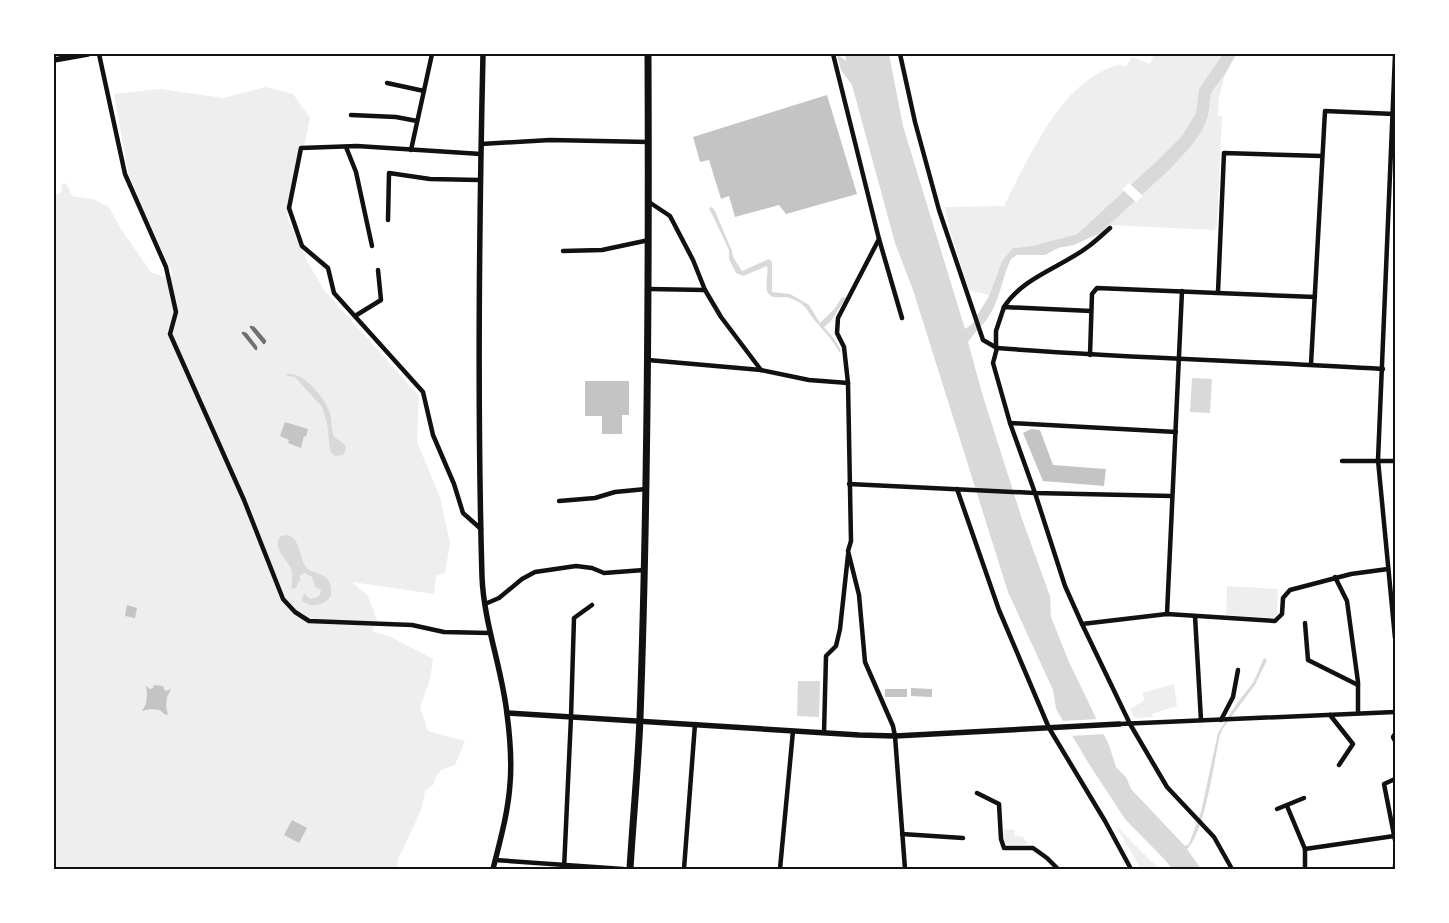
<svg xmlns="http://www.w3.org/2000/svg" width="1449" height="923" viewBox="0 0 1449 923" font-family="'Golos Text',sans-serif">
<rect width="100%" height="100%" fill="#fff"/>
<g fill="#eee">
<path d="M1154 54H1237L1230 65 1224 78 1219 97 1218 116H1222L1217 226 1214 230 1108 225 1143 193 1141 176 1077 234 1032 246 1013 248 1002 261 989 295 969 290 949 227 945 207 1004 206C1026 163 1056 94 1101 72 1111 67 1116 64 1126 66L1132 57 1150 64Z"/>
<path d="M266 87 293 94 310 118 295 189 287 215 288 219 307 261 324 290 419 396 417 442 440 497 450 543 445 573 436 576 434 594 352 582 368 596 377 619 372 631 391 637 433 659 430 680 420 707 428 731 465 741 455 765 441 770 436 776 434 784 425 791 422 808 398 860 396 869H54V196L62 192 61 185 66 183 72 196 93 199 109 207 121 229 151 272 164 277 173 275 129 176 114 94 161 89 223 98Z"/>
<path d="M1227 586 1278 589 1277 613 1274 618 1226 615Z"/>
<path d="M1174 684 1177 706 1152 714 1153 717 1135 718 1130 709 1145 700 1142 693Z"/>
<path d="M1115 825 1159 869H1141Z"/>
<path d="M1004 829 1015 830 1014 835 1023 837 1028 844 1011 845 1006 843 1003 837Z"/>
</g>
<g fill="#d9d9d9">
<path d="M837 54 846 61 845 54H889L903 126 965 329 972 324 989 296 1002 261 1013 248 1032 246 1077 234 1156 162 1182 136 1196 113 1199 89 1223 54H1236L1228 69 1211 93 1208 116 1202 131 1190 147 1170 169 1100 233 1074 245 1058 248 1045 255H1017L1011 259C1003 275 1001 294 992 311 986 323 976 330 968 342L982 393 1022 519 1050 596 1051 617 1069 662 1109 745 1116 767 1126 777 1131 789 1185 846 1189 844 1201 812 1218 733 1237 703 1253 683 1264 658 1267 660 1255 685 1223 728 1220 735C1214 761 1205 832 1187 849L1201 869H1172L1166 861 1125 819 1089 764 1056 709 1053 690 1008 592 913 290 895 243 852 85 841 70Z"/>
<path d="M712 207 715 211 732 251 733 257 742 271 769 259 772 262V292L790 294 809 305 820 323 835 308 842 297 846 298 831 321 824 327 835 340 841 351 839 352C833 340 826 334 818 324 807 313 808 304 790 298 783 295 774 301 768 293 764 286 769 274 767 266L743 276 736 273 729 259V250L709 208Z"/>
<path d="M287 374C291 374 295 374 298 376 309 380 328 402 330 414 332 422 331 429 334 437 341 442 351 445 343 455L335 456 330 451 327 422 322 407 295 377 287 376Z"/>
<path d="M1192 378 1212 379 1210 413 1190 412Z"/>
<path d="M287 535C299 538 299 552 303 562 309 579 334 567 331 596 324 606 312 608 302 601L303 595 305 594 310 599C315 598 321 597 321 590L315 587 312 577 305 573 300 575V581L298 583 296 588 292 589C291 582 294 575 291 569 287 558 272 549 280 536Z"/>
<path d="M798 681H820L819 717 797 716Z"/>
</g>
<g fill="#fff">
<path d="M1129 183 1143 196 1136 202 1122 189Z"/>
<path d="M1100 719 1106 734 1069 736 1060 721Z"/>
</g>
<g fill="#c4c4c4">
<path d="M827 95 857 194 786 214 779 205 735 217 729 196 721 199 709 160 700 162 693 137Z"/>
<path d="M585 381H629V415H622V434H602V416H585Z"/>
<path d="M285 422 308 429 306 437 304 436 301 448 288 443 289 440 280 436Z"/>
<path d="M1031 429 1040 430 1053 465 1106 469 1104 486 1043 481 1023 433Z"/>
<path d="M127 605 137 608 135 618 125 616Z"/>
<path d="M154 685 163 686 164 689 166 691 171 689 167 697 166 706 168 715 164 714 160 710 150 709 142 711 146 704 147 694 146 686 150 689 153 688Z"/>
<path d="M911 688 932 689V697L911 696Z"/>
<rect x="885" y="689" width="22" height="8"/>
<path d="M292 820 307 828 299 843 284 835Z"/>
</g>
<g fill="none" stroke-linecap="round" stroke-linejoin="round">
<g stroke="#111" stroke-width="4.5">
<path d="M99 54 125 174 166 267 176 312 170 334 244 500 283 599 295 612 309 621 412 625 444 632 490 633"/>
<path d="M833 54 879 239 838 318 837 333 844 347 848 383 851 541 848 551 859 595 865 662 893 726 895 736 905 869"/>
<path d="M900 54 915 122 939 210 983 340 997 348 993 363 1010 423 1035 493 1065 586 1082 624 1130 724 1167 787 1214 837 1232 869"/>
<path d="M1395 55 1378 460 1395 638"/>
<path d="M387 83 424 91"/>
<path d="M351 115 396 117 417 121"/>
<path d="M481 144 550 140 649 142"/>
<path d="M346 147 356 172 372 246"/>
<path d="M411 150 432 54"/>
<path d="M481 154 357 146 301 148 289 208 302 246 328 268 334 293 423 392 433 435 454 484 463 513 481 529"/>
<path d="M649 202 670 216 693 260 705 290 721 317 761 370"/>
<path d="M388 220 389 173 430 179 480 180"/>
<path d="M879 239 902 318"/>
<path d="M563 251 602 250 649 240"/>
<path d="M649 289 705 290"/>
<path d="M1218 292 1224 153 1322 156"/>
<path d="M1004 307C1023 277 1062 267 1089 246 1097 240 1103 234 1110 228"/>
<path d="M355 316 381 300 378 270"/>
<path d="M996 348V331L1004 307 1091 311"/>
<path d="M997 348C1125 358 1254 361 1383 369"/>
<path d="M1090 355 1092 294 1097 288 1315 297"/>
<path d="M648 360 761 370 809 380 848 383"/>
<path d="M1311 364 1325 111 1394 114"/>
<path d="M1010 423 1176 432"/>
<path d="M1342 461H1395"/>
<path d="M849 484 1035 493 1172 496"/>
<path d="M957 489 999 610 1049 728 1105 821 1131 869"/>
<path d="M559 501 595 498 615 492 646 489"/>
<path d="M1335 577 1347 601 1358 682V713"/>
<path d="M485 604 499 598 522 579 535 572 576 566 592 568 604 573 644 570"/>
<path d="M1167 614 1182 291"/>
<path d="M1195 616 1201 720"/>
<path d="M1305 623 1308 660 1358 685"/>
<path d="M1082 624 1167 614 1275 621 1282 614 1283 598 1290 590 1351 574 1388 569"/>
<path d="M1330 715 1353 744 1339 765"/>
<path d="M1221 720 1233 697 1238 670"/>
<path d="M1119 724 1395 712"/>
<path d="M824 733 826 656 836 646 840 629 848 555"/>
<path d="M1395 734 1393 737 1395 741"/>
<path d="M1395 779 1384 784 1395 840"/>
<path d="M977 793 999 804 1001 839 1004 848H1033L1047 858 1058 869"/>
<path d="M1287 806 1305 849 1394 836"/>
<path d="M1277 809 1304 798"/>
<path d="M902 834 963 838"/>
<path d="M1305 849V869"/>
<path d="M495 860 623 869"/>
<path d="M564 869 571 717 574 618 592 605"/>
<path d="M684 869 695 724"/>
<path d="M780 869 793 731"/>
<path d="M1395 869V865"/>
</g>
<g stroke="#111" stroke-width="5.5">
<path d="M483 54C479 228 477 403 482 577 484 624 502 668 507 714 510 737 512 761 510 784 508 813 500 841 493 869"/>
<path d="M54 60 88 54"/>
<path d="M507 713 859 735 895 736 1119 724"/>
</g>
<path stroke="#111" stroke-width="7" d="M630 869C633 819 638 768 640 718 648 497 649 275 648 54"/>
<g stroke="#707070" stroke-width="2.5">
<path d="M251 327 254 328 265 341 264 343Z"/>
<path d="M243 333 246 334 256 347V349Z"/>
</g>
</g>
<rect width="1449" height="923" fill="none" stroke="#ffffff" stroke-width="110"/>
<rect x="55" y="55" width="1339" height="813" fill="none" stroke="#111" stroke-width="2"/>
</svg>
